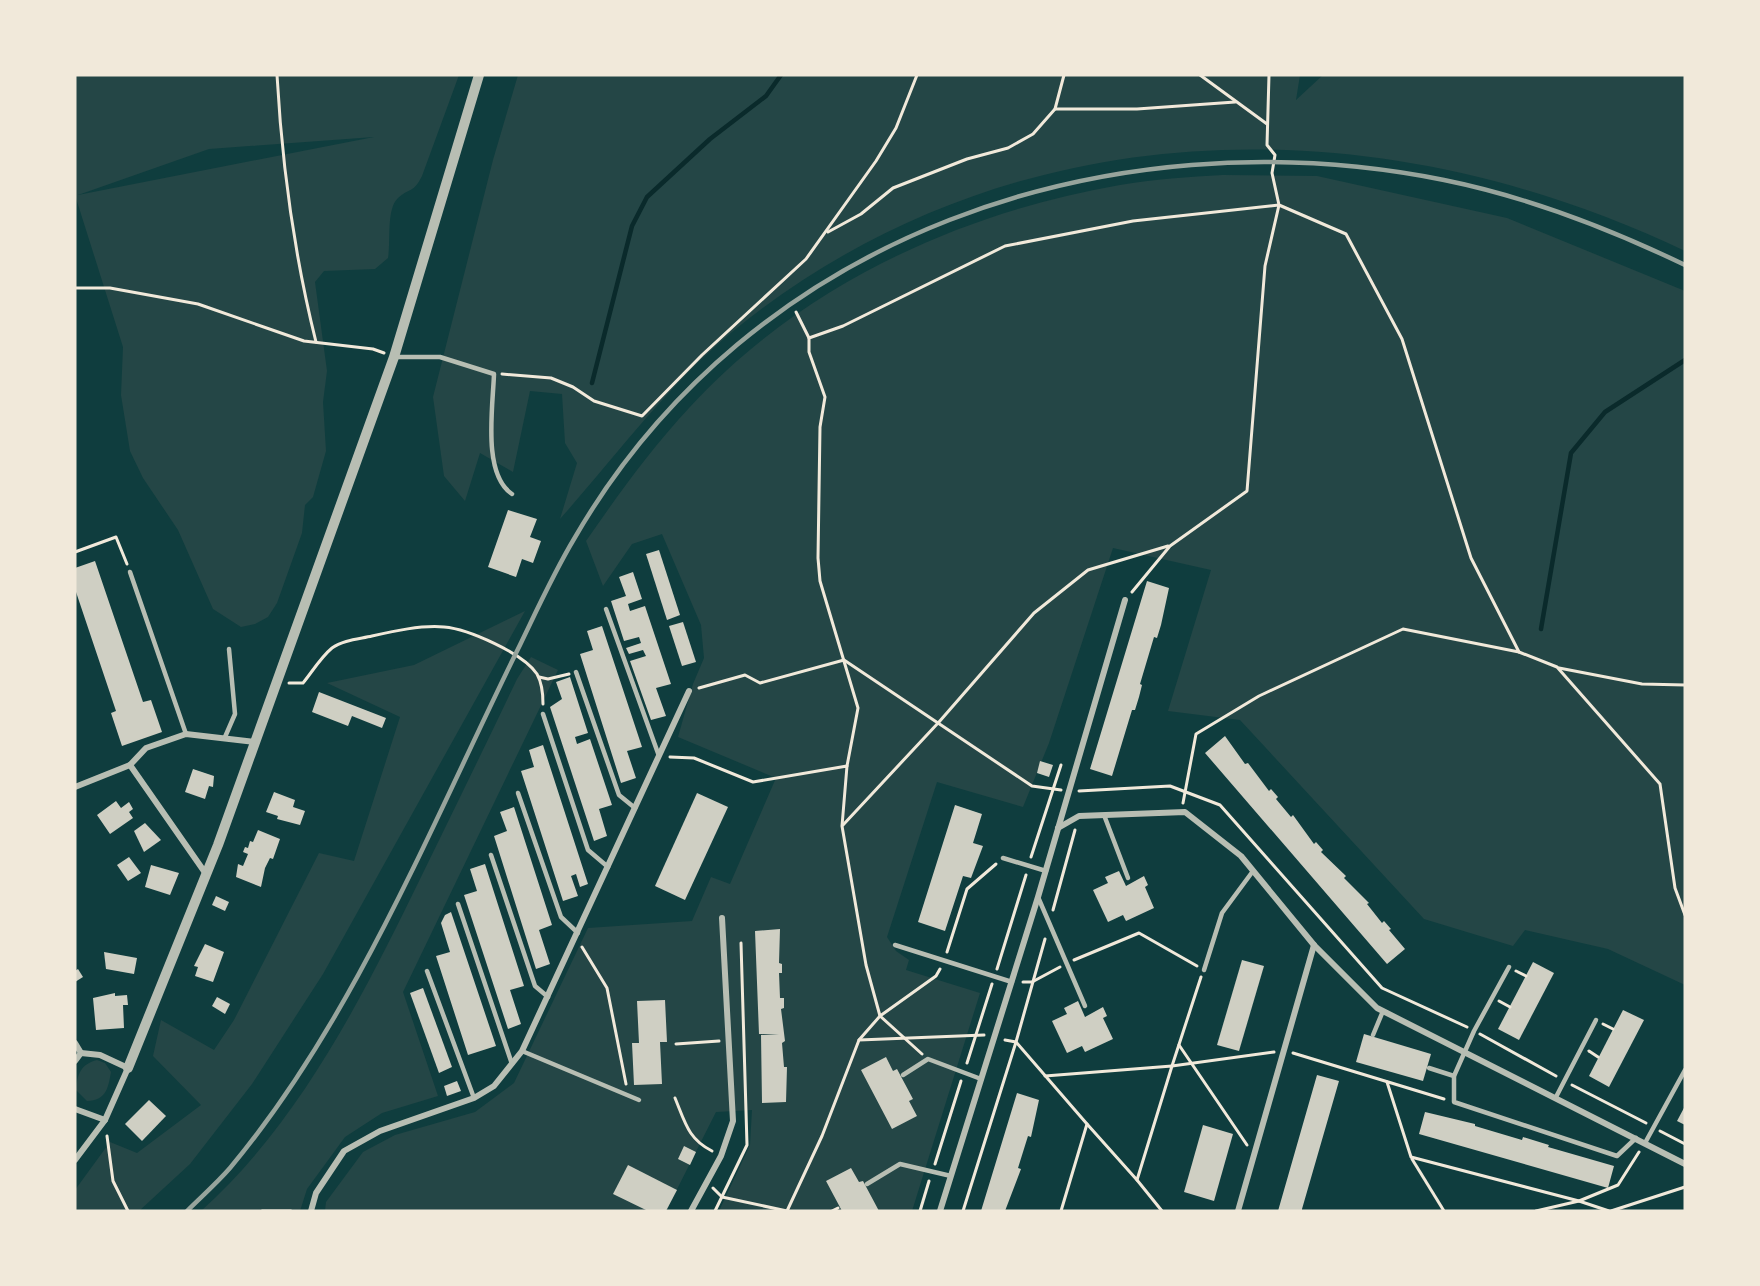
<svg xmlns="http://www.w3.org/2000/svg" width="1760" height="1286" viewBox="0 0 1760 1286" font-family="Montserrat,sans-serif">
<rect width="100%" height="100%" fill="#0f3d3e"/>
<g fill="#244646" fill-rule="evenodd">
<path d="M75 75H459L422 176C413 194 410 187 398 198 386 209 391 242 388 258L375 269 324 271 315 282 327 371 323 402 326 451 313 497 305 505 302 533 277 603 268 617 255 624 241 627 213 609 178 530 143 478 130 451 121 395 123 347 75 195ZM374 137 78 195 209 149Z"/>
<path d="M518 75H1300L1296 100 1323 75H1685V251C1373 102 1007 107 732 332 667 386 616 456 560 519L577 463 565 443 562 394 530 391 513 472 480 453 465 501 444 476 433 397 493 160Z"/>
<path d="M1223 175 1317 176 1507 218 1685 291V985L1608 949 1525 930 1513 946 1424 919 1240 720 1168 711 1211 570 1113 548 1049 743 1023 807 937 782 887 937 896 951 909 960 906 970 980 993 912 1211H719L750 1145 752 1110 716 1112 666 1211H325L326 1202 363 1152 395 1135 475 1112 514 1083 588 928 692 921 711 877 730 884 776 778 678 737 693 684 704 658 701 625 662 534 632 544 603 586 586 541C618 495 650 450 689 408 801 286 958 213 1120 185 1154 179 1189 177 1223 175Z"/>
<path d="M525 611 323 974 252 1084 190 1164 139 1211H75V1190L110 1142 137 1153 201 1105 153 1056 161 1020 214 1050 234 1020 319 853 354 861 400 717 327 683 414 665Z"/>
<path d="M531 657 558 670 403 992 438 1096 382 1113 345 1137 307 1189 300 1211H201C301 1121 364 994 422 875 454 810 486 744 517 679Z"/>
<path d="M97 1060 105 1063 111 1072C108 1089 106 1100 87 1101L76 1090C77 1074 81 1064 97 1060Z"/>
</g>
<g fill="none" stroke-linecap="round" stroke-linejoin="round">
<g stroke="#0a2a2b" stroke-width="4.5">
<path d="M592 383 632 226 647 197 710 139 766 96 781 75"/>
<path d="M1541 629 1571 453 1605 412 1685 360"/>
</g>
</g>
<g fill="#cfcfc3">
<path d="M508 510 537 519 530 537 541 541 533 563 522 559 516 577 488 567Z"/>
<path d="M659 550 680 615 667 620 646 554Z"/>
<path d="M95 561 143 702 151 700 162 732 122 746 111 713 116 711 75 589V568Z"/>
<path d="M633 572 642 599 628 604 630 611 645 606 671 684 656 688 666 716 651 720 630 661 646 656 643 650 629 654 626 648 641 643 639 637 624 641 611 601 626 596 619 577Z"/>
<path d="M1147 581 1169 588 1161 625 1157 638 1154 637 1140 684 1142 685 1139 697 1135 710H1132L1112 776 1090 769Z"/>
<path d="M683 622 696 662 682 666 669 626Z"/>
<path d="M602 626 642 747 627 751 636 778 621 783 580 654 593 650 587 631Z"/>
<path d="M570 677 588 733 575 737 577 744 590 739 612 805 599 809 607 836 594 841 550 707 562 699 556 682Z"/>
<path d="M319 692 386 718 382 728 352 716 348 726 312 712Z"/>
<path d="M1225 736 1245 764 1248 763 1269 791 1271 789 1278 797 1276 799 1291 817 1293 815 1314 844 1316 842 1323 850 1321 852 1346 876 1344 878 1369 903 1367 904 1382 923 1384 921 1391 929 1389 930 1405 949 1387 964 1205 753Z"/>
<path d="M543 745 588 884 580 887 576 874 571 876 578 896 563 901 521 771 534 767 529 750Z"/>
<path d="M1040 761 1053 765 1049 777 1037 773Z"/>
<path d="M193 769 214 776 213 787 209 786 205 799 185 792Z"/>
<path d="M274 792 295 800 293 807 305 811 300 825 277 819 278 816 266 812Z"/>
<path d="M697 793 728 807 685 900 655 886Z"/>
<path d="M116 801 121 808 129 802 133 809 129 812 133 818 110 834 97 815Z"/>
<path d="M955 805 982 814 973 843 983 846 971 878 963 876 945 931 918 922Z"/>
<path d="M514 807 552 925 539 930 550 964 536 969 494 836 507 831 500 812Z"/>
<path d="M145 823 161 840 144 852 134 831Z"/>
<path d="M258 830 280 839 273 859 270 858 265 868 261 887 236 877 238 864 243 866 248 854 243 852 245 847 248 848 250 841 253 842Z"/>
<path d="M129 857 141 873 128 881 117 865Z"/>
<path d="M485 864 524 986 510 990 521 1024 508 1029 464 895 477 891 470 869Z"/>
<path d="M151 865 179 873 170 895 145 887Z"/>
<path d="M1119 871 1126 886 1144 876 1148 885 1145 887 1154 908 1126 921 1123 915 1108 922 1093 890 1108 883 1105 877Z"/>
<path d="M216 896 229 902 225 911 212 905Z"/>
<path d="M451 912 496 1046 468 1055 436 956 450 952 441 923 445 915Z"/>
<path d="M780 929 779 963 782 964V973H779L780 998H784V1008L781 1009 785 1041 782 1043 784 1067H787L786 1102 762 1103 761 1035 779 1034H759L755 931Z"/>
<path d="M205 944 224 952 213 982 195 976 198 967 194 966Z"/>
<path d="M104 952 137 958 134 974 106 969Z"/>
<path d="M1242 960 1264 966 1239 1051 1217 1045Z"/>
<path d="M1533 962 1554 973 1519 1040 1498 1029Z"/>
<path d="M78 969 83 977 75 982V971Z"/>
<path d="M423 988 452 1067 439 1073 410 993Z"/>
<path d="M115 993V996L127 995 128 1005H123L124 1028 96 1030 93 998Z"/>
<path d="M217 997 230 1004 225 1014 212 1006Z"/>
<path d="M665 1000 667 1042H660L662 1084 634 1085 632 1043H639L637 1001Z"/>
<path d="M1078 1001 1085 1017 1103 1007 1107 1016 1103 1018 1113 1039 1085 1052 1082 1046 1067 1053 1052 1021 1067 1014 1064 1008Z"/>
<path d="M1623 1010 1644 1020 1609 1087 1589 1076Z"/>
<path d="M1364 1034 1431 1054 1423 1081 1356 1062Z"/>
<path d="M886 1057 893 1071 897 1069 913 1099 909 1101 917 1116 892 1129 861 1070Z"/>
<path d="M1317 1075 1339 1081 1302 1209V1211H1278Z"/>
<path d="M457 1081 461 1091 447 1096 444 1086Z"/>
<path d="M1017 1093 1039 1100 1031 1137 1028 1136 1018 1168 1021 1169 1005 1211H981Z"/>
<path d="M149 1100 166 1116 142 1141 125 1124Z"/>
<path d="M1685 1106V1125L1677 1121Z"/>
<path d="M1425 1112 1475 1124V1126L1522 1140 1523 1137 1549 1145 1548 1147 1614 1166 1608 1188 1419 1134Z"/>
<path d="M1203 1125 1233 1134 1214 1201 1184 1192Z"/>
<path d="M684 1146 696 1152 690 1165 678 1159Z"/>
<path d="M628 1165 677 1190 666 1211H648L613 1194Z"/>
<path d="M851 1168 859 1182 863 1181 879 1211H842L826 1181Z"/>
</g>
<g fill="none" stroke-linecap="round" stroke-linejoin="round">
<g stroke="#f1e9da" stroke-width="3">
<path d="M277 75C282 165 294 254 316 342"/>
<path d="M1200 75 1267 124"/>
<path d="M1269 75 1267 145 1275 155 1272 173 1279 205 1346 234 1402 339 1471 558 1519 652 1557 667 1660 784 1675 888 1685 915"/>
<path d="M1055 109H1137L1235 102"/>
<path d="M828 232 861 214 893 188 967 159 1008 148 1033 134 1055 109 1064 75"/>
<path d="M75 288H110L198 304 304 341 373 349 384 353"/>
<path d="M796 312 809 338"/>
<path d="M502 374 551 378 573 387 594 401 642 416 702 355 806 259 876 161 896 128 917 75"/>
<path d="M75 552 116 537 127 564"/>
<path d="M1559 668 1642 684 1685 685"/>
<path d="M539 677 548 679 569 674"/>
<path d="M289 683H303C312 672 321 657 332 648 343 640 359 639 372 636 394 631 421 625 444 627 468 629 523 653 537 674 542 683 543 694 543 704"/>
<path d="M699 688 745 675 760 683 844 660 1032 786 1061 790"/>
<path d="M670 757 694 758 753 782 847 766 842 826 866 965 880 1016 922 1054"/>
<path d="M847 766 858 708 820 581 818 558 820 427 825 397 809 352V338L843 326 1005 246 1133 221 1279 205 1265 266 1247 491 1170 546 1132 592"/>
<path d="M1079 791 1170 786 1220 805 1382 988 1467 1027"/>
<path d="M1183 803 1196 734 1259 696 1403 629 1519 652"/>
<path d="M843 825 939 722 1034 613 1088 570 1168 546"/>
<path d="M1031 857 1061 765"/>
<path d="M1053 910 1075 830"/>
<path d="M1045 939 1016 1042 1087 1124 1061 1211"/>
<path d="M582 947 607 988 626 1084"/>
<path d="M947 952 967 889 996 864"/>
<path d="M1074 960 1139 933 1197 966"/>
<path d="M997 969 1026 875"/>
<path d="M1516 971 1526 976"/>
<path d="M1201 977 1172 1066 1274 1052"/>
<path d="M1023 982H1032L1060 967"/>
<path d="M1499 1001 1510 1007"/>
<path d="M1603 1024 1613 1029"/>
<path d="M1480 1034 1556 1076"/>
<path d="M859 1040 880 1016 936 976 940 969"/>
<path d="M676 1044 719 1041"/>
<path d="M1179 1045 1247 1145"/>
<path d="M1589 1051 1598 1057"/>
<path d="M1293 1053 1444 1099"/>
<path d="M967 1063 992 984"/>
<path d="M1045 1076 1172 1066 1137 1180 1087 1124"/>
<path d="M1387 1082 1411 1157 1579 1201 1618 1185 1639 1152"/>
<path d="M1572 1085 1646 1123"/>
<path d="M675 1098C685 1122 688 1139 712 1151"/>
<path d="M1660 1131 1685 1144"/>
<path d="M107 1136 113 1181 128 1211"/>
<path d="M1412 1159 1444 1211"/>
<path d="M935 1164 961 1081"/>
<path d="M1137 1180 1162 1211"/>
<path d="M713 1188 722 1197 787 1211"/>
<path d="M262 1211H291"/>
<path d="M715 1211 747 1145 741 943"/>
<path d="M787 1211 822 1136 859 1040 984 1035"/>
<path d="M832 1211 838 1208"/>
<path d="M920 1211 929 1181"/>
<path d="M963 1211 1016 1042 1005 1040"/>
<path d="M1536 1211 1579 1201 1609 1211"/>
<path d="M1611 1211 1685 1187"/>
</g>
<g stroke="#b8beb3" stroke-width="4.5">
<path d="M395 357H440L494 374C493 406 482 474 512 494"/>
<path d="M130 572 186 734"/>
<path d="M606 609 659 756"/>
<path d="M576 672 619 795 635 808"/>
<path d="M543 714 588 850 608 867"/>
<path d="M225 737 235 714 229 649"/>
<path d="M518 793 561 917 578 933"/>
<path d="M1104 815 1128 878"/>
<path d="M491 855 535 986 548 997"/>
<path d="M1003 858 1046 871"/>
<path d="M1038 897 1085 1006"/>
<path d="M458 904 512 1064"/>
<path d="M895 945 1012 982"/>
<path d="M1509 967 1474 1031 1454 1076V1102L1617 1156 1636 1138"/>
<path d="M1204 970 1222 913 1253 871"/>
<path d="M427 971 474 1098"/>
<path d="M1373 1035 1383 1011"/>
<path d="M522 1051 639 1100"/>
<path d="M1429 1068 1454 1076"/>
<path d="M903 1075 928 1059 981 1079"/>
<path d="M1556 1097 1596 1020"/>
<path d="M1645 1143 1685 1070"/>
<path d="M867 1184 900 1164 951 1176"/>
</g>
<g stroke="#b8beb3" stroke-width="6">
<path d="M130 765 206 874"/>
<path d="M75 787 130 765 146 748 186 734 255 742"/>
<path d="M1058 828 1079 816 1185 812 1241 856 1314 945 1377 1008 1685 1164"/>
<path d="M75 1043 81 1053"/>
<path d="M75 1061 81 1053"/>
<path d="M75 1109 105 1120"/>
<path d="M75 1160 105 1120 128 1068 100 1055 81 1053"/>
<path d="M311 1211 316 1193 344 1151 380 1131 474 1098 494 1086 522 1051 689 691"/>
<path d="M691 1211 721 1156 733 1121 722 918"/>
<path d="M940 1211 1038 897 1125 600"/>
<path d="M1238 1211 1314 945"/>
</g>
<path stroke="#b8beb3" stroke-width="10" d="M128 1068 218 845 394 357 479 75"/>
<path stroke="#97a49c" stroke-width="4.5" d="M187 1211C201 1197 217 1183 230 1168 354 1020 433 821 518 649 536 612 553 574 574 539 750 234 1109 113 1444 180 1528 197 1608 228 1685 265"/>
</g>
<rect width="1760" height="1286" fill="none" stroke="#f1e9da" stroke-width="153"/>
</svg>
